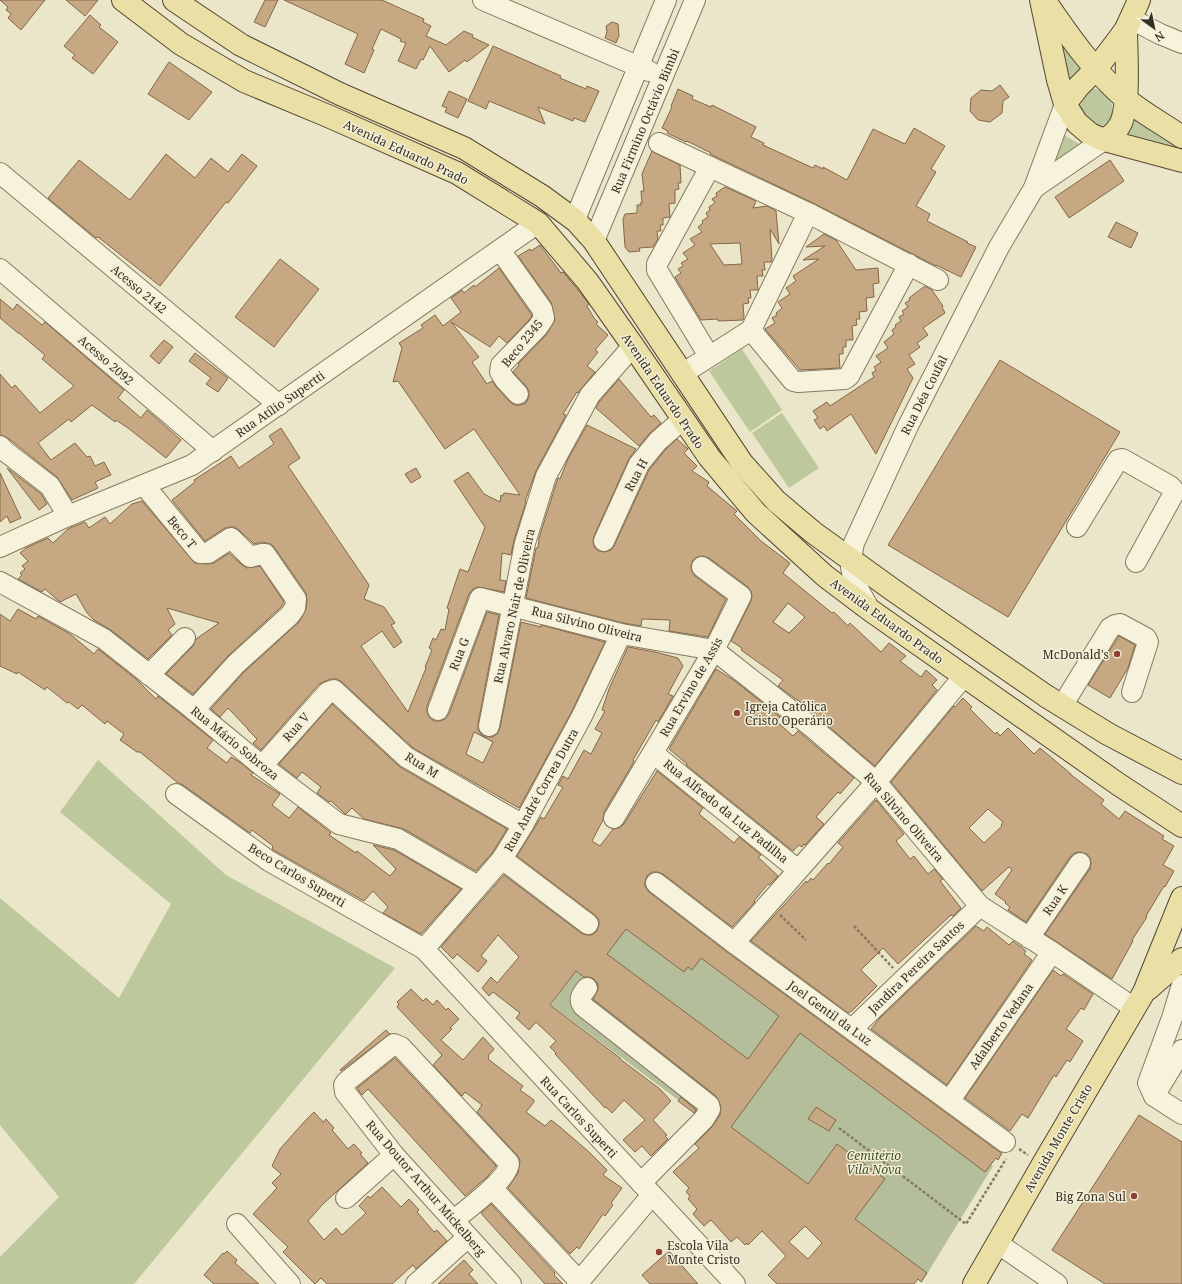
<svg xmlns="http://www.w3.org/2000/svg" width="1182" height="1284" viewBox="0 0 1182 1284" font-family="'Noto Serif',serif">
<rect width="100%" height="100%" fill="#ebe6c9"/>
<g fill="#bdc89d">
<path d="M1054 29 1081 68 1068 80Z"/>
<path d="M1090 88C1121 90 1119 134 1090 125L1075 99Z"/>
<path d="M1131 117 1182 148V149L1121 134Z"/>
<path d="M1064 135 1081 145 1047 173Z"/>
<path d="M742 349 782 410 750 432 709 371Z"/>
<path d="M782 413 819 468 789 488 752 433Z"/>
<path d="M98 760 226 875 395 968 134 1284H0V1257L59 1197 0 1125V898L119 998 171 904 60 812Z"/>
</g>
<path fill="#b5be9b" d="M631 896 993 1166 922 1282 551 1005Z"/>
<g fill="#c6a882" stroke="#836847" fill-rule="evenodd">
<path d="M0 0H45L21 30 8 18 11 14 6 10 8 7Z"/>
<path d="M66 0H98L85 16Z"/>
<path d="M265 0H278L265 27 254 22Z"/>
<path d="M284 0H382L424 19 423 22 431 26 426 36 446 45 464 31 473 35 472 37 489 45 467 62 465 60 449 72 430 46 423 60 421 59 416 69 398 61 406 43 400 41 401 39 381 29 372 49 374 50 364 73 345 64 358 34Z"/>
<path d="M90 15 101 25 99 27 118 42 93 74 72 58 75 55 64 46Z"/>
<path d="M612 22 618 24 619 36 616 43 605 38 607 32 606 26Z"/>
<path d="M493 46 561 76 560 78 586 89 587 86 599 91 585 122 574 118 573 121 538 107 545 124 489 101 486 109 468 101Z"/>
<path d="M169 62 212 92 189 120 148 94Z"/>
<path d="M1000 85 1009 97 1003 101 1002 113 990 122 978 120 970 111 971 98 981 90 992 91Z"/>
<path d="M678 89 693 96 692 99 711 107 712 105 756 127 751 137 764 143 763 145 813 168 815 165 823 169V167L847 180 873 129 905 144 914 128 945 146 931 169 936 172 916 206 930 214 927 221 968 242 967 243 976 247 961 277 936 265V266L813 203 710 154 711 153 687 141 686 142 667 133 668 131 662 128 672 107 671 106Z"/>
<path d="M449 91 467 99 458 118 445 112 447 108 442 106Z"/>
<path d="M652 151 680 165 681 183H678L679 189 675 190V203L669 204 670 217 663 218V225H660L661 231H657L658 239 653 247 639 248 640 251 629 252 625 247 623 219 625 214 637 213V205H641L640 203H642L641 191H644L642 174Z"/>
<path d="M166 154 195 178 211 158 228 172 242 154 257 166 228 203 226 202 160 286 98 237 96 238 48 198 79 160 130 200Z"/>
<path d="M1110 160 1124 181 1069 218 1055 197Z"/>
<path d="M725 187 756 201 753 208 767 206 776 211 779 244 770 229 772 260 771 262H764L765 270H762L763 276H757L758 290H750L751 298H748L749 303 743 304 744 317 743 320 718 321V319L701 320 675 277 681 273 678 269 683 266 681 263 688 259 683 253 695 245 690 239 702 232 698 227 703 223 702 221 708 217 706 213 710 210 709 207 715 203 712 199 717 196 716 193ZM740 243 742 264 724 265 710 244Z"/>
<path d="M1116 222 1138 233 1131 248 1108 237Z"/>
<path d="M824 234 836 240 856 270 878 268 879 283 873 284 874 297 866 298 867 311 859 312 860 319H856L857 325 852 326 853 340H846V347H843V354H839L840 368 800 370 765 329 775 323 772 318 777 315 776 313 782 308 778 302 790 294 786 288 796 281 793 276 819 259 803 260 825 246 806 247Z"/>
<path d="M540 245 561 273 563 272 578 290 589 304 587 306 594 318 598 322 596 324 608 335 595 350 598 352 587 366 595 372 578 393 577 392 563 414 566 415 536 471 525 501 526 502 514 540 511 555 502 553 500 580 506 581 504 592 478 587 473 589 469 594 427 706V712L429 717 434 721H440L445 719 449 714 487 612 499 615 478 724V730L482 735 486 737H493L498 733 500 728 521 622 541 627V625L605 642 572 711 519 808 413 748 342 682 337 679H330L319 684 261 750 253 743 257 739 248 730V729L228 708 220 717 211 709 244 672 299 622 306 609 307 600 306 593 274 547 271 544 262 542 254 544 239 530 235 527H230L225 528 205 541 172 500 195 482 194 480 231 456 239 468 274 444 269 436 281 428 300 458 288 466 369 585 364 599 384 607 395 623 391 625 402 642 394 648 382 631 361 646 408 712 426 668 425 667 432 650 429 648 433 638 436 640 441 629 445 630 449 609 447 608 460 569 468 572 485 527 454 481 468 472 484 494 500 502 501 495 503 496 504 493 520 495 474 429 445 449 398 381 393 382 402 348 399 343 423 328 421 325 435 315 443 326 461 312 451 298 462 290 464 293 474 285 475 287 499 268 531 314 532 316 529 320 507 343 499 336 490 347 451 322 479 357 472 362 487 384 492 381 497 388 510 402 514 405H520L526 403 529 397V391L526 386 513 372 519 365 518 364 546 335 555 320 551 302 518 256 530 249 531 251ZM474 732 493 742 483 763 466 754Z"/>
<path d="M280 259 319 289 274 347 235 317Z"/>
<path d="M925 286 932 290 943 306 942 307 945 313 923 328 928 335 917 343 920 347 909 355 915 364 907 369 913 378 876 454 851 414 827 431 824 426 820 429 814 420 818 418 813 411 827 402 830 406 874 377 872 373 876 370 874 367 881 362 876 356 888 348 884 342 894 334 892 330 896 327 895 325 901 321 899 317 904 314 902 311 908 307 905 303 910 300 909 298Z"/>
<path d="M0 299 13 310 17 304 42 325 45 322 124 390 118 398 141 418 147 410 181 440 166 458 128 428 116 420 115 422 92 405 71 422 69 419 38 443 51 460 75 443 87 457 90 456 95 466 104 462 111 475 95 482 98 488 72 500 57 477 8 438 0 435V374L12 388 15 385 40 413 74 386 42 359 45 355 19 333H18L0 318Z"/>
<path d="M164 340 173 347 159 364 150 356Z"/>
<path d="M195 353 228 378 218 392 206 384 211 378 189 361Z"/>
<path d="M1000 360 1120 432 1008 617 888 545Z"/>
<path d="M619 379 651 417 654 415 661 423 649 434 639 446 596 408 599 402Z"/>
<path d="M587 425 636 449 629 459 594 536 593 542 595 548 599 551 605 552 611 550 614 546 649 470 666 449 677 439 688 449 684 453 697 466 692 471 709 482 707 486 737 511 734 514 761 541 790 563 783 573 832 613 834 612 848 626 850 623 881 652 889 643 906 656 900 661 921 677 926 670 937 680 932 685 937 690 875 766 814 714 815 713 778 686 783 680 741 650 742 648 731 641 751 601 752 596 751 591 748 587 709 558 703 556 697 557 693 560 691 566 692 572 695 576 726 599 708 637 669 631 670 620 642 619 641 626 623 623 526 598 536 548H538L539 538 557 481 558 478 560 479 568 459ZM788 603 805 617 789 633 773 622Z"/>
<path d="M7 468 41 494 47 504 39 510Z"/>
<path d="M416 468 421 477 411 483 405 474Z"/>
<path d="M0 473 21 518 10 523 7 516 0 522Z"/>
<path d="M142 501 195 563 208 564 214 563 229 553 242 565 247 568 260 566 284 602 281 607 228 656 193 694 166 674 193 646 196 639 219 623 167 608 175 624 168 630 172 635 148 659 111 630 94 620 87 613 76 594 60 602 45 589 42 592 18 579 22 575 20 573 25 569 22 566 28 561 20 553 26 548 48 538 53 543 68 529 85 522 89 528 105 517 110 524 132 504Z"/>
<path d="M18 609 36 619 38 616 70 634 94 654 98 649 136 679 156 699 158 696 213 740 207 748 227 763 231 757 241 763 253 773 251 775 280 794 272 805 289 818 298 807 331 833 329 835 356 853 357 851 390 876 396 869 373 845 394 850 461 889 421 934 383 913 388 907 373 891 364 901 275 851 272 849 273 846 252 830 250 833 183 785 178 783 140 752H137L120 740 124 734 107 721 105 724 82 705 78 709 69 702 67 703 47 687 45 690 18 672 17 674 0 666V614L10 621Z"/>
<path d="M1119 636 1135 645 1128 668 1110 698 1088 685Z"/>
<path d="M628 647 655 652 678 658 683 666 668 694 673 696 658 722 656 720 633 760 634 761 632 765 604 812 603 820 592 841 600 846 613 829 619 828 624 824 657 771 703 808 699 814 734 843 739 837 761 855 758 857 778 876 769 885 768 884 754 901 755 902 732 927 663 874 657 872H652L647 876 645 882V887L649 892 727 952 998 1151 1002 1153 998 1160 996 1158 992 1163 985 1172 800 1033 731 1127 808 1184 837 1144 885 1179 855 1219 927 1273 921 1282 918 1279 914 1284H777L768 1275 786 1256 762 1231 748 1245 747 1243 745 1245 737 1237 731 1242 711 1220 704 1226 693 1214 697 1209 688 1199 690 1196 686 1192 689 1188 673 1172 699 1148 695 1144 712 1127 720 1115 721 1106 716 1096 593 999 598 990V984L594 979 589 977H584L576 971 550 1005 620 1058V1059L660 1089 671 1101 653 1120 667 1135 665 1136 668 1139 651 1156 642 1146 635 1152 623 1140 645 1120 624 1100 612 1113 606 1107 605 1108 555 1054 556 1053 550 1047 556 1041 536 1022 529 1030 516 1018 520 1013 493 992 489 996 482 988 491 977 497 983 519 957 498 935 481 956 487 961 478 972 457 954 453 959 441 947 504 875 581 933 586 935H592L597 931 599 925V920L595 915 517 856 541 817 544 819 563 787 558 785 563 776 568 779 584 750 591 754 602 733 595 729 605 711 602 710 609 689ZM626 929 684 972 688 967 692 970 701 958 779 1016 748 1059 607 954ZM805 1226 822 1243 808 1259 789 1242Z"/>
<path d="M716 669 735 681 780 717 776 721 793 736 798 731 854 778 840 794 838 792 816 817 824 824 805 845 804 844 802 847 799 845 793 851 686 765 687 764 669 749Z"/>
<path d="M963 698 972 707 970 709 995 734 997 732 1000 736 1008 728 1034 754 1040 748 1071 774H1070L1104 800 1101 804 1119 819 1125 811 1164 836 1162 839 1174 846 1163 865 1174 871 1165 887 1164 886 1146 916 1147 917 1132 940 1133 941 1112 979 1045 934 1090 869 1091 863 1090 858 1087 854 1080 852 1075 853 1070 857 1026 922 1008 910 1010 907 1005 903 1006 902 995 894 1012 870 1009 867 982 891 891 782 954 706 955 707ZM988 809 1003 822 1001 825 1002 826 984 843 969 828Z"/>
<path d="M332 704 400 767 507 829 493 852 476 871 404 829 364 819 352 808 346 814 344 813 331 801 329 802 317 793 321 787 302 772 297 778 279 764Z"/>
<path d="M876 800 904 834 896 841 910 859 914 856 928 874 934 869 943 879 940 881 961 908 953 916 951 915 898 964 883 948 861 970 877 986 852 1011 848 1013 751 941 806 881 807 883 811 878 813 880 828 863 829 864 843 847 838 843Z"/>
<path d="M976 926 984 931 987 927 1009 945 1013 941 1026 951 1024 954 1032 960 947 1085 871 1029 880 1018Z"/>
<path d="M1053 970 1061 976 1063 974 1093 994 1084 1010 1081 1008 1066 1029 1083 1041 1070 1062 1067 1060 1056 1077 1054 1075 1028 1118 1022 1114 1010 1131 965 1098Z"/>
<path d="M411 989 423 1001 426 998 433 1005 437 1000 446 1010 448 1008 459 1019 450 1028 452 1029 441 1040 463 1060 483 1037 494 1049 488 1056 489 1057 488 1059 523 1086 520 1090 534 1100V1102L526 1112 545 1126 551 1120 560 1127 589 1152 607 1170 603 1175 622 1188 611 1203 613 1205 605 1216 603 1214 579 1249 577 1247 570 1254 508 1188 518 1173 520 1160 517 1155 477 1112 482 1105 465 1092 462 1096 433 1065 442 1055 397 1007 399 1004 397 1002Z"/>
<path d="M386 1030 390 1034 341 1071 340 1070Z"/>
<path d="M395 1058 496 1166 487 1177 465 1196 368 1089 362 1095 357 1088Z"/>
<path d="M681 1097 696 1110 694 1113 678 1101Z"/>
<path d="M816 1107 836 1120 829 1131 808 1119Z"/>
<path d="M314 1112 323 1122 326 1119 334 1128 332 1130 348 1149 354 1144 362 1153 360 1154 368 1163 323 1204 308 1221 324 1240 336 1228 342 1235 366 1213 359 1206 368 1196 370 1198 382 1187 401 1207 409 1199 419 1210 417 1212 434 1232 437 1230 447 1241 416 1269 413 1265 392 1284H327L321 1278 315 1284 283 1252 288 1247 253 1214 277 1188 272 1183 281 1174 272 1166 280 1149 304 1122Z"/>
<path d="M1139 1115 1182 1142V1284H1105L1052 1250Z"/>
<path d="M491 1204 555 1273 554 1275 563 1284H545L487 1220 481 1213Z"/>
<path d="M227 1251 237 1260 235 1263 259 1284H214L204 1275 223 1253 224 1254Z"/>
<path d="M669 1251 698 1284H650L642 1275Z"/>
<path d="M464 1260 473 1270 469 1274 478 1284H438Z"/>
</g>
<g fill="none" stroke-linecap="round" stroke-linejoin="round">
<g stroke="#86795f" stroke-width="22">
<g id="minor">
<path d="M483 0 649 71"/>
<path d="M1131 19 1160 34 1182 43"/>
<path d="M659 143 808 213"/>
<path d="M0 173 279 405"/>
<path d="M1034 188 1104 140"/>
<path d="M576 221 578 212 666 0"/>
<path d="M594 241 695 0"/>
<path d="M500 250 542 309 544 318 538 327 501 365 500 372 505 380 518 394"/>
<path d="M0 269 213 451"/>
<path d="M751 330 793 381 798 382 845 379 849 376 909 264"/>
<path d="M709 356 657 270V264L710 167"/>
<path d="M682 374 751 330 808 213 938 280"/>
<path d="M0 446 6 452 50 486 68 516"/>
<path d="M144 485 200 553H208L231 538 250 557 262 554H265L296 599 295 608 290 615 236 664 194 710"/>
<path d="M1077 527 1118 460 1122 459 1126 461 1170 486 1173 489 1174 493 1136 562"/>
<path d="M604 541 639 464 658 441 683 419"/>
<path d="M0 547 68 516 192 465 538 223"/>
<path d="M0 582 104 639 194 710 262 766 339 824 398 839 478 886"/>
<path d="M870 610C862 595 849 577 851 559 852 553 853 548 854 543L908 426 999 247 1034 188 1065 104"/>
<path d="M149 675 185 638"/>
<path d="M1062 706 1110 628 1115 625 1120 624 1146 638 1148 642 1132 692"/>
<path d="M438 710 480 598 621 634 714 650 813 728 876 782 980 906 1052 952 1134 1008"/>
<path d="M489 726 525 543 546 476 590 395 633 346"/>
<path d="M653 753 798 870"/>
<path d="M262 766 328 692 334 690 406 757 523 825"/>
<path d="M176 794 269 861 424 949 735 1284"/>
<path d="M614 818 714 650 741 596 702 567"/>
<path d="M502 859 588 924"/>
<path d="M656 883 734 943 1005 1142"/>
<path d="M1029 938 1080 863"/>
<path d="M734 943 876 782 964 676"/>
<path d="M424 949 502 859 523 825 582 716 621 634"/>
<path d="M1182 985 1172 1018 1148 1083 1154 1096 1182 1114"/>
<path d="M587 988C582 994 578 999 583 1006L709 1105 710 1109 704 1119 641 1183"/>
<path d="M852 1029 980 906"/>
<path d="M1154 1096 1182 1050"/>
<path d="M950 1100 1052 952"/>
<path d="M492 1188 580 1282"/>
<path d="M346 1198 394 1155"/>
<path d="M454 1220C466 1210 509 1179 509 1163L401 1047 394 1044 346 1082 344 1085 345 1092 394 1155 511 1284"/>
<path d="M237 1224 290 1284"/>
<path d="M997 1243 1057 1284"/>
<path d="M416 1284 468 1237"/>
<path d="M577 1284 652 1195"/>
</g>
</g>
<g stroke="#544733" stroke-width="24">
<g id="major">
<path d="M123 0 181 44 244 81 328 116 457 173 538 223 588 282 633 346 709 457 756 513 825 576 870 610 1118 784 1182 826"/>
<path d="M174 0 241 45 340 94 464 148 542 196 576 221 594 241 742 463 776 501 814 533 893 590 1046 696 1108 734 1182 773"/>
<path d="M1041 0 1058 80 1065 104 1077 123 1090 134 1104 140 1182 161"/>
<path d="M1045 1C1069 36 1093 71 1126 99 1141 112 1165 125 1182 137"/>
<path d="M1065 104 1079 86 1096 69 1118 40 1126 29 1139 0"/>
<path d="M1104 140C1109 137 1115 133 1118 128 1131 112 1126 52 1126 29"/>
<path d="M1148 989 1182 959"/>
<path d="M974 1284 1043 1164 1144 992 1182 898"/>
</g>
</g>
<g stroke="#86795f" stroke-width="2.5" stroke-dasharray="3 2" stroke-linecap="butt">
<path d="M780 915 806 940"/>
<path d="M854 926 893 968"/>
<path d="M839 1128 966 1224 1006 1159"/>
<path d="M1019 1149 1028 1155"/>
</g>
<use href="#minor" stroke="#f6f2db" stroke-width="20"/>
<use href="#major" stroke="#eadfa5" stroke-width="22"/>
</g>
<g fill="#8f4234" stroke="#f3efd8" stroke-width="1.5">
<circle cx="1117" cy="654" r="4"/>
<circle cx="737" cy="713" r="4"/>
<circle cx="1134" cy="1196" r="4"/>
<circle cx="659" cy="1252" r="4"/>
</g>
<g text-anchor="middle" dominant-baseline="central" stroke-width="3" stroke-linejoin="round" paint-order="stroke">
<g font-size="12" fill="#372f21" stroke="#f3efd8">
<text transform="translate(645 121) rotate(-67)">Rua Firmino Octávio Bimbi</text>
<text transform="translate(406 152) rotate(25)">Avenida Eduardo Prado</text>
<text transform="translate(139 289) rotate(40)">Acesso 2142</text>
<text transform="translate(522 343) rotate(-51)">Beco 2345</text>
<text transform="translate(106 360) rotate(41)">Acesso 2092</text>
<text transform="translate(663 391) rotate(56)">Avenida Eduardo Prado</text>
<text transform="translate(924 395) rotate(-63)">Rua Déa Coufal</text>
<text transform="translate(280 404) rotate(-35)">Rua Atílio Supertti</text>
<text transform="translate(636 475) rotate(-62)">Rua H</text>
<text transform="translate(182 532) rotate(51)">Beco T</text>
<text transform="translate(514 606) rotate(-78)">Rua Alvaro Nair de Oliveira</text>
<text transform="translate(887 621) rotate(36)">Avenida Eduardo Prado</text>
<text transform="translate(587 624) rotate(14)">Rua Silvino Oliveira</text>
<text transform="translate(459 654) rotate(-69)">Rua G</text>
<text transform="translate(691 687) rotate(-60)">Rua Ervino de Assis</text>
<text transform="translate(296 727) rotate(-48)">Rua V</text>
<text transform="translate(235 743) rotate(39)">Rua Mário Sobroza</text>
<text transform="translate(422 765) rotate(32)">Rua M</text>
<text transform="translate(541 790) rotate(-61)">Rua André Correa Dutra</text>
<text transform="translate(726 811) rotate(39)">Rua Alfredo da Luz Padilha</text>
<text transform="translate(904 817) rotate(49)">Rua Silvino Oliveira</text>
<text transform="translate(297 875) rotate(31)">Beco Carlos Superti</text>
<text transform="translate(1055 900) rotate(-56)">Rua K</text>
<text transform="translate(916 967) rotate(-44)">Jandira Pereira Santos</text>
<text transform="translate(830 1013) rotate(36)">Joel Gentil da Luz</text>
<text transform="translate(1001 1026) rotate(-55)">Adalberto Vedana</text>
<text transform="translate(579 1117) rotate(47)">Rua Carlos Superti</text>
<text transform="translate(1058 1138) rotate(-60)">Avenida Monte Cristo</text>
<text transform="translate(426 1188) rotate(49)">Rua Doutor Arthur Mickelberg</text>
</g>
<g font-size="12" fill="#372f21" stroke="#f3efd8" text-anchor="end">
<text x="1109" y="654">McDonald's</text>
<text x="745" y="706" text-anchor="start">Igreja Católica<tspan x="745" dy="14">Cristo Operário</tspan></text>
<text x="1126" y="1196">Big Zona Sul</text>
<text x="667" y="1245" text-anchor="start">Escola Vila<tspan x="667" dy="14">Monte Cristo</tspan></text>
</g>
<g font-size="12" font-style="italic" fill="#42522a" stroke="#f3efd8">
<text x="874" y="1155">Cemitério<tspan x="874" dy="14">Vila Nova</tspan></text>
</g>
</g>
<g transform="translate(1154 28) rotate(147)" stroke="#f3efd8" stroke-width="3" paint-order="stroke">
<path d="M0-3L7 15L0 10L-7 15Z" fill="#372f21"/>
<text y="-6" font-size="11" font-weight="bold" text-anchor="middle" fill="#372f21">N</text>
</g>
</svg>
